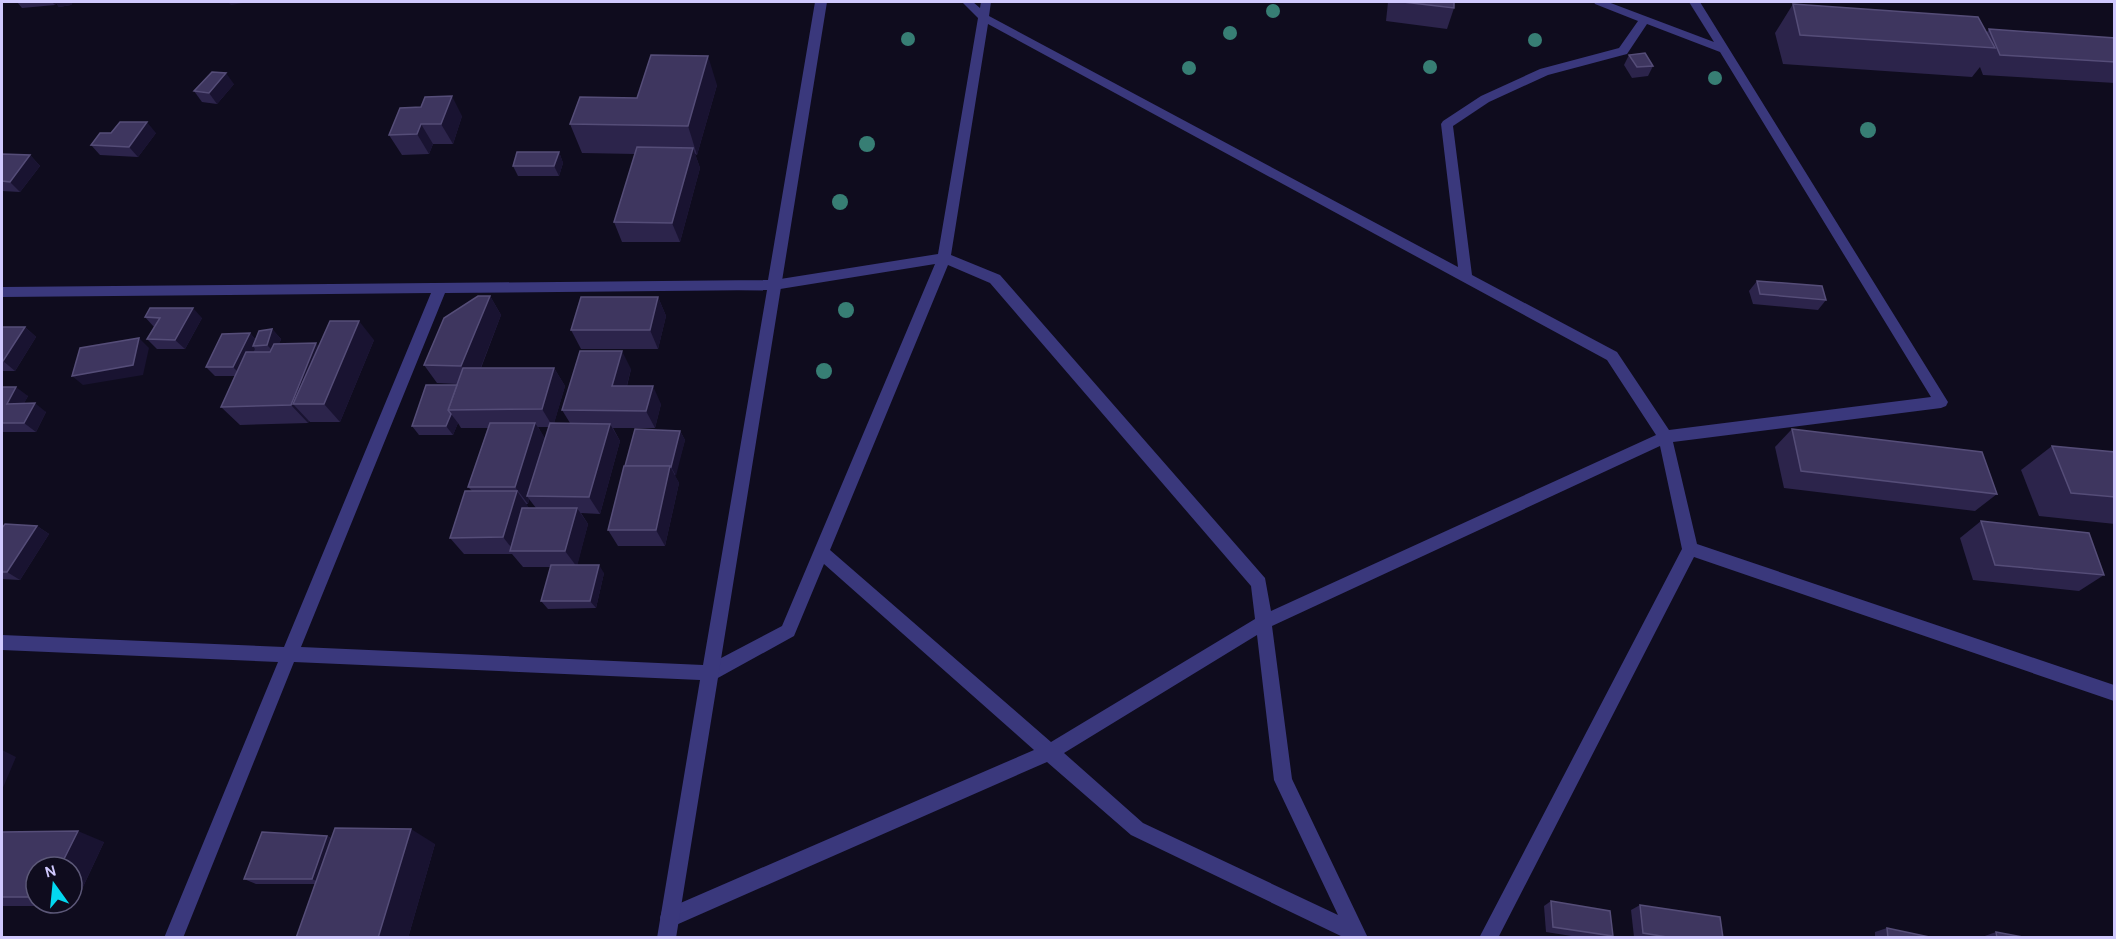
<svg xmlns="http://www.w3.org/2000/svg" width="2116" height="939" viewBox="0 0 2116 939" font-family="Karla,sans-serif">
<rect width="100%" height="100%" fill="#0f0c1e"/>
<g fill="none" stroke-linecap="round" stroke-linejoin="round">
<path fill="#3a387c" fill-rule="evenodd" d="M962 2H973L980 8 981 2H991L989 16 1458 267 1441 124 1443 121 1481 96 1540 69 1619 48 1638 21 1595 4 1594 2H1608L1714 42 1689 2H1700L1948 402 1946 406 1941 408 1673 442 1697 544 2114 685V701L1694 557 1498 938H1479L1682 549 1660 446 1272 626 1292 779 1368 938H1345L1131 835 1047 762 676 925 669 927 662 925 660 918 662 911 1034 750 824 564 794 636 716 679 710 681 704 679 702 673 704 667 782 626 935 264 774 290 767 285 774 280 938 254 978 18ZM988 24 1607 360 1656 435 1271 611 1265 578 1000 275 951 255ZM1647 24 1720 52 1931 397 1669 430 1617 352 1472 275 1453 126 1489 102 1548 75 1627 54ZM948 265 990 283 1251 586 1255 619 1051 742 830 550ZM1257 635 1274 780 1338 915 1143 823 1064 753Z"/>
<path fill="#3a387c" fill-rule="evenodd" d="M815 2H827L676 938H657L700 680 294 662 183 938H164L278 662 2 650V635L284 647 431 293 2 297V287L768 280ZM767 290 703 665 301 647 445 293Z"/>
</g>
<g fill="#377e74">
<circle cx="1273" cy="11" r="7"/>
<circle cx="1230" cy="33" r="7"/>
<circle cx="908" cy="39" r="7"/>
<circle cx="1535" cy="40" r="7"/>
<circle cx="1430" cy="67" r="7"/>
<circle cx="1189" cy="68" r="7"/>
<circle cx="1715" cy="78" r="7"/>
<circle cx="1868" cy="130" r="8"/>
<circle cx="867" cy="144" r="8"/>
<circle cx="840" cy="202" r="8"/>
<circle cx="846" cy="310" r="8"/>
<circle cx="824" cy="371" r="8"/>
</g>
<g fill="#2c244b" fill-rule="evenodd">
<path d="M17 2H73L71 5 59 7 56 3 55 5 22 8Z"/>
<path d="M1388 2H1454V8L1447 29 1386 21Z"/>
<path d="M1793 4 1987 32 1989 29 2115 38V83L1983 75 1980 67 1972 77 1783 64 1775 33Z"/>
<path d="M1629 55 1653 66 1648 76 1632 78 1624 65Z"/>
<path d="M234 84 217 104 202 102 194 91Z"/>
<path d="M717 85 697 155 695 154 700 168 680 242H622L614 222 635 154 582 153 570 124 637 98Z"/>
<path d="M400 108 462 116 453 144H433L429 154 402 155 389 135Z"/>
<path d="M156 133 138 157 100 155 91 145Z"/>
<path d="M559 152 563 163 559 176H518L513 166Z"/>
<path d="M2 154 30 155 40 166 20 192 2 191Z"/>
<path d="M1757 281 1826 300 1818 310 1753 304 1749 291Z"/>
<path d="M490 296 501 315 481 368H554L565 386 554 423H570L562 410 631 369 627 386 661 404 655 428H613L620 441 600 514 581 513 588 524 577 565 604 573 596 608 548 609 541 601 551 567H523L512 554H464L450 538 472 491 468 487 488 428H461L458 423 453 435H419L412 426 457 384 437 383 424 365ZM538 427H549L545 439ZM529 499 536 508H529L526 504H528Z"/>
<path d="M658 297 666 316 658 349H581L571 330Z"/>
<path d="M145 317 202 318 185 349H157L147 339 154 327Z"/>
<path d="M2 327H25L36 337 15 371H2Z"/>
<path d="M272 329 281 339 279 344 319 346 374 340 340 422H310L309 421 308 423 240 425 221 407 235 376H215L206 367 250 333 255 339Z"/>
<path d="M2 387 28 396 24 403 46 412 36 432H2Z"/>
<path d="M1792 429 1997 494 1975 511 1784 488 1775 447Z"/>
<path d="M680 431 685 440 675 476 679 483 665 546H618L608 530 625 466Z"/>
<path d="M2052 446 2115 452V524L2039 516 2021 470Z"/>
<path d="M1981 521 2104 575 2079 591 1973 580 1960 538Z"/>
<path d="M37 526 49 534 20 580 2 579V528Z"/>
<path d="M2 832 104 842 74 906H2ZM36 867 72 903H36Z"/>
<path d="M327 836 331 838 435 844 408 938H296L315 884H256L244 879Z"/>
<path d="M1551 901 1613 936 1611 938H1584L1546 932 1544 906Z"/>
<path d="M1640 905 1723 938 1634 937 1631 910Z"/>
<path d="M1887 928 1934 938H1875V932Z"/>
<path d="M1996 932 2028 938H1983L1982 937Z"/>
</g>
<g fill="#191331">
<path d="M52 2H73L71 5 59 7 56 3 55 5Z"/>
<path d="M228 2H249L231 5Z"/>
<path d="M708 56 717 85 697 155 688 126Z"/>
<path d="M226 73 234 84 217 104 209 93Z"/>
<path d="M452 96 462 116 453 144 441 124Z"/>
<path d="M147 122 156 133 138 157 129 147Z"/>
<path d="M421 124 433 144 429 154 417 134Z"/>
<path d="M693 148 700 168 680 242 672 223Z"/>
<path d="M559 152 563 163 559 176 554 166Z"/>
<path d="M30 155 40 166 20 192 10 182Z"/>
<path d="M490 296 501 315 474 385 461 366Z"/>
<path d="M658 297 666 316 658 349 650 330Z"/>
<path d="M193 308 202 318 185 349 175 340Z"/>
<path d="M359 321 374 340 340 422 324 404Z"/>
<path d="M25 327 36 337 15 371 3 361Z"/>
<path d="M272 329 281 339 276 354 267 345Z"/>
<path d="M250 333 258 343 253 346 255 349 242 376 233 367Z"/>
<path d="M139 338 149 348 143 375 83 385 72 376Z"/>
<path d="M316 343 331 361 293 404 309 421 308 423 291 405Z"/>
<path d="M622 351 631 369 622 404 612 386Z"/>
<path d="M554 368 565 386 553 427 542 409Z"/>
<path d="M653 386 661 404 655 428 646 411Z"/>
<path d="M16 387 28 396 19 413 7 404Z"/>
<path d="M35 403 46 412 36 432 24 423Z"/>
<path d="M451 414 458 423 453 435 446 426Z"/>
<path d="M535 423 547 441 527 496 529 499 528 504 515 487Z"/>
<path d="M610 424 620 441 600 514 589 497Z"/>
<path d="M680 431 685 440 676 476 671 467Z"/>
<path d="M670 466 679 483 665 546 656 530Z"/>
<path d="M517 491 529 508 514 551 503 537Z"/>
<path d="M577 508 588 524 577 567 565 551Z"/>
<path d="M37 526 49 534 20 580 7 572Z"/>
<path d="M599 565 604 573 596 608 590 601Z"/>
<path d="M2 750 16 757 2 790Z"/>
<path d="M411 829 435 844 408 938H378Z"/>
<path d="M78 831 104 842 74 906 66 903H72V867H60Z"/>
<path d="M327 836 337 842 323 884 312 879Z"/>
</g>
<g fill="#3e365f" stroke="#554d78" stroke-width="1.5">
<path d="M1403 2H1454V8Z"/>
<path d="M1793 4 1978 17 1995 48 1800 35Z"/>
<path d="M1989 29 2115 38V62L2000 55Z"/>
<path d="M1645 53 1653 66 1637 67 1629 55Z"/>
<path d="M651 55 708 56 688 126 570 124 580 97 637 98Z"/>
<path d="M212 72 226 73 209 93 194 91Z"/>
<path d="M452 96 441 124H421L417 134 389 135 400 108 421 107 425 97Z"/>
<path d="M120 122H147L129 147 91 145 100 133H111Z"/>
<path d="M637 147 693 148 672 223 614 222Z"/>
<path d="M517 152H559L554 166H513Z"/>
<path d="M2 154 30 155 10 182 2 181Z"/>
<path d="M1757 281 1822 286 1826 300 1760 294Z"/>
<path d="M478 296H490L461 366 424 365 444 318Z"/>
<path d="M581 297H658L650 330H571Z"/>
<path d="M150 308H193L175 340 147 339 160 318 145 317Z"/>
<path d="M330 321H359L324 404H293Z"/>
<path d="M2 327H25L3 361H2Z"/>
<path d="M272 329 267 345 253 346 259 331Z"/>
<path d="M250 333 233 367H206L222 334Z"/>
<path d="M139 338 133 365 72 376 80 348Z"/>
<path d="M316 343 291 405 221 407 246 352H270L274 344Z"/>
<path d="M580 351H622L612 386H653L646 411 562 410Z"/>
<path d="M463 368H554L542 409 448 410Z"/>
<path d="M426 385H457L448 410 451 414 446 426H412Z"/>
<path d="M2 387H16L7 404 35 403 24 423H2Z"/>
<path d="M490 423H535L515 487H468Z"/>
<path d="M550 423 610 424 589 497 527 496Z"/>
<path d="M635 429 680 431 671 467H670V466H625Z"/>
<path d="M1792 429 1982 452 1997 494 1801 471Z"/>
<path d="M2052 446 2115 452V497L2071 493Z"/>
<path d="M624 466H670L656 530H608Z"/>
<path d="M465 491H517L503 537 450 538Z"/>
<path d="M522 508H577L565 551H510Z"/>
<path d="M1981 521 2089 533 2104 575 1995 565Z"/>
<path d="M5 524 37 526 7 572H2V528Z"/>
<path d="M551 565H599L590 601H541Z"/>
<path d="M335 828 411 829 378 938H296Z"/>
<path d="M78 831 60 867H36V897H2V832Z"/>
<path d="M262 832 327 836 312 879H244Z"/>
<path d="M1551 901 1610 911 1613 936 1553 927Z"/>
<path d="M1640 905 1720 917 1723 938H1673L1643 933Z"/>
<path d="M1887 928 1934 938H1888Z"/>
<path d="M1996 932 2028 938H1997Z"/>
</g>
<rect width="2116" height="939" fill="none" stroke="#d0c9fe" stroke-width="6"/>
<g transform="translate(54 885) rotate(345)"><circle r="28" fill="#0f0c1e" stroke="#5c5878" stroke-width="1.5"/>
<path d="M0-4.5L10 22L0 15L-10 22Z" fill="#03d8f0"/>
<text y="-9" font-size="16" font-weight="bold" text-anchor="middle" fill="#d0c9fe">N</text>
</g>
</svg>
